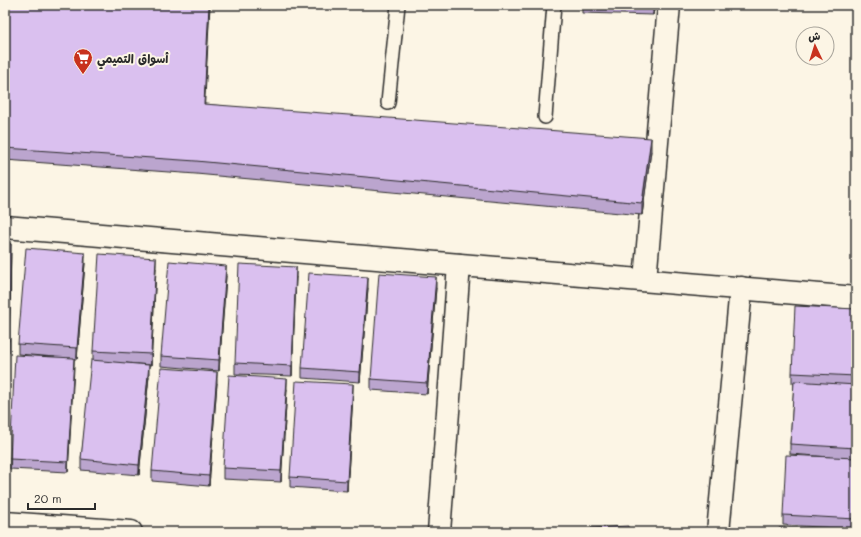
<svg xmlns="http://www.w3.org/2000/svg" width="861" height="537" viewBox="0 0 861 537" font-family="Mali,'Playpen Sans Arabic',sans-serif">
<rect width="100%" height="100%" fill="#fcf5e5"/>
<filter id="ink" filterUnits="userSpaceOnUse"><feTurbulence type="fractalNoise" baseFrequency=".025" numOctaves="2"/><feDisplacementMap in="SourceGraphic" scale="8" xChannelSelector="R" yChannelSelector="G"/><feConvolveMatrix kernelMatrix="1 2 1 2 8 2 1 2 1" color-interpolation-filters="sRGB"/></filter>
<g filter="url(#ink)">
<g fill="none" stroke-linecap="round" stroke-linejoin="round">
<g stroke="#2b2b2b" stroke-width="16">
<g id="service">
<path d="M388 103 398 5"/>
<path d="M545 117 554 5"/>
</g>
</g>
<g stroke="#2b2b2b" stroke-width="25">
<g id="minor">
<path d="M5 227 856 298"/>
<path d="M645 280 669 5"/>
<path d="M5 523 131 532"/>
<path d="M439 532 459 265"/>
<path d="M718 532 741 288"/>
</g>
</g>
<use href="#service" stroke="#fcf5e5" stroke-width="13"/>
<use href="#minor" stroke="#fcf5e5" stroke-width="22"/>
</g>
<g fill="#bba5ce" stroke="#2b2b2b">
<path d="M5 5H210L204 104 651 151 642 215 196 174 5 160Z"/>
<path d="M582 5H655L653 15 582 13Z"/>
<path d="M5 244H11L9 352H5Z"/>
<path d="M85 263 77 359H74L68 472 10 469V459L55 357 18 354V344Z"/>
<path d="M156 268 151 365 126 363 149 376 139 475 81 470V459L93 360V351Z"/>
<path d="M226 276 219 371 161 366V356Z"/>
<path d="M296 277 292 376 235 374V363Z"/>
<path d="M368 288 360 382 302 378V368Z"/>
<path d="M436 288 427 394 371 390V379Z"/>
<path d="M856 309V529L783 525V515L830 457 790 454V444L794 383H792V373Z"/>
<path d="M217 383 209 486 152 481V471Z"/>
<path d="M287 389 281 482 223 479V468Z"/>
<path d="M353 395 347 491 290 487V477Z"/>
</g>
<g fill="#9986a7" stroke="#2b2b2b">
<path d="M209 5H210L204 116V104Z"/>
<path d="M653 5H655L653 15Z"/>
<path d="M651 138V151L642 215V203Z"/>
<path d="M85 253V263L77 359V348Z"/>
<path d="M156 258V268L151 365V354Z"/>
<path d="M226 266V276L219 371V360Z"/>
<path d="M296 267V277L292 376V366Z"/>
<path d="M368 277V288L360 382V372Z"/>
<path d="M436 277V288L427 394V383Z"/>
<path d="M74 358V368L68 472V462Z"/>
<path d="M149 365V376L139 475V465Z"/>
<path d="M217 372V383L209 486V476Z"/>
<path d="M287 379V389L281 482V471Z"/>
<path d="M353 384V395L347 491V481Z"/>
</g>
<g fill="#dac0ef" stroke="#2b2b2b">
<path d="M5 5H209L204 104 651 138 642 203 196 161 5 148Z"/>
<path d="M5 244H11L9 341H5Z"/>
<path d="M26 248 85 253 77 348 18 344Z"/>
<path d="M99 254 156 258 151 354 93 351Z"/>
<path d="M169 261 226 266 219 360 161 356Z"/>
<path d="M239 264 296 267 292 366 235 363Z"/>
<path d="M309 273 368 277 360 372 302 368Z"/>
<path d="M379 273 436 277 427 383 371 379Z"/>
<path d="M795 306 856 309V376L792 373Z"/>
<path d="M15 355 74 358 68 462 10 459Z"/>
<path d="M91 360 149 365 139 465 81 459Z"/>
<path d="M161 368 217 372 209 476 152 471Z"/>
<path d="M229 375 287 379 281 471 223 468Z"/>
<path d="M296 381 353 384 347 481 290 477Z"/>
<path d="M794 381 856 385V448L790 444Z"/>
<path d="M786 455 856 458V519L783 515Z"/>
<path d="M628 526V532H591V528Z"/>
<path d="M779 528 856 531V532H779Z"/>
</g>
</g>
<defs>
<g id="supermarket-pin" transform="scale(1)"><path d="M0 17L-7.5 6A9.5 9.5 0 1 1 7.5 6Z" fill="#c8321e" stroke="#fcf5e5"/><path d="M-6-5.5h2.5l.6 2H6L4.5 2H-2.5L-4.4-4H-6ZM-1.5 3.2a1.3 1.3 0 1 0 .1 0ZM3 3.2a1.3 1.3 0 1 0 .1 0Z" fill="#fff"/></g>
</defs>
<g fill-rule="evenodd">
<use href="#supermarket-pin" x="83" y="58"/>
</g>
<g text-anchor="middle" dominant-baseline="central" stroke-width="4" stroke-linejoin="round" paint-order="stroke">
<g font-size="12" font-weight="bold" fill="#2b2b2b" stroke="#fcf5e5" text-anchor="start">
<text x="97" y="58">أسواق التميمي</text>
</g>
</g>
<rect width="861" height="537" fill="none" stroke="#fcf5e5" stroke-width="20"/>
<rect x="10" y="10" width="841" height="517" fill="none" stroke="#2b2b2b" stroke-width="1.5" filter="url(#ink)"/>
<g transform="translate(815 46) rotate(356)"><circle r="19" fill="#fcf5e5" stroke="#a8a49b"/>
<path d="M0-3L7 15L0 10L-7 15Z" fill="#c8321e"/>
<text y="-6" font-size="11" font-weight="bold" text-anchor="middle" fill="#2b2b2b">ش</text>
</g>
<path d="M28 503v6h67v-6" fill="none" stroke="#2b2b2b" stroke-width="2"/>
<text x="34" y="503" font-size="12" fill="#2b2b2b" stroke="#fcf5e5" stroke-width="3" paint-order="stroke">20 m</text>
</svg>
